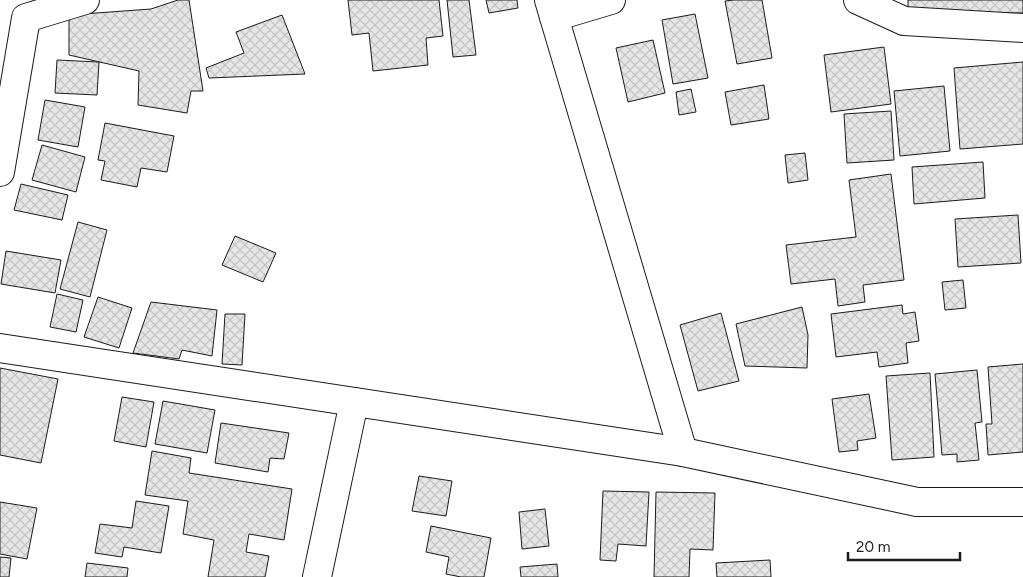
<svg xmlns="http://www.w3.org/2000/svg" width="1023" height="577" viewBox="0 0 1023 577" font-family="Figtree,sans-serif">
<defs>
<pattern id="building-cross-hatch" width="8" height="8" patternUnits="userSpaceOnUse" patternTransform="scale(1.25)"><rect width="8" height="8" fill="#e6e6e6"/><path d="M0 0l8 8M0 8l8-8" fill="none" stroke="#c5c5c5"/></pattern>
</defs>
<rect width="100%" height="100%" fill="#fff"/>
<g fill="url(#building-cross-hatch)" stroke="#1a1a1a">
<path d="M178 0H189L203 91H191L187 113 138 105 139 71 69 55V15L151 9Z"/>
<path d="M348 0H439L443 36 426 38 428 65 373 71 369 33 352 35Z"/>
<path d="M447 0H469L476 55 453 57Z"/>
<path d="M486 0H517L518 8 489 13Z"/>
<path d="M734 0H762L772 58 737 64 725 1Z"/>
<rect x="908" y="0" width="115" height="13"/>
<path d="M695 14 708 78 673 84 662 20Z"/>
<path d="M282 15 305 74 209 78 206 68 244 53 236 32Z"/>
<path d="M653 40 665 93 628 102 616 48Z"/>
<path d="M884 47 891 104 831 112 824 55Z"/>
<path d="M57 60 99 62 97 95 55 93Z"/>
<path d="M1023 62V144L960 149 954 68Z"/>
<path d="M764 85 769 119 731 125 725 92Z"/>
<path d="M944 86 950 151 900 156 894 91Z"/>
<path d="M691 89 696 112 679 115 676 92Z"/>
<path d="M45 100 85 107 78 147 38 140Z"/>
<path d="M891 111 894 160 847 163 844 114Z"/>
<path d="M105 123 174 136 167 172 141 168 137 187 101 180 105 161 98 160Z"/>
<path d="M42 145 85 157 76 192 32 180Z"/>
<path d="M805 153 808 180 788 183 785 155Z"/>
<path d="M983 162 985 198 914 204 912 167Z"/>
<path d="M891 174 904 280 863 285 865 302 838 306 835 279 791 284 786 245 856 237 849 180Z"/>
<path d="M21 184 68 195 62 220 14 210Z"/>
<path d="M1018 215 1021 263 958 267 955 219Z"/>
<path d="M78 222 107 230 90 297 60 289Z"/>
<path d="M235 236 276 253 263 282 222 265Z"/>
<path d="M6 251 61 260 55 293 1 284Z"/>
<path d="M963 280 966 308 945 310 942 282Z"/>
<path d="M57 294 83 300 76 332 50 327Z"/>
<path d="M98 297 132 308 119 348 84 337Z"/>
<path d="M151 302 217 310 212 356 182 350 179 359 133 353Z"/>
<path d="M902 305 903 314 915 312 919 341 906 343 908 363 879 367 877 352 836 357 831 314Z"/>
<path d="M802 307 808 335 807 368 745 366 736 324Z"/>
<path d="M721 313 739 381 698 391 680 325Z"/>
<path d="M225 314H245L242 365 222 364Z"/>
<path d="M1023 364V452L988 455 986 424H992L988 367Z"/>
<path d="M0 368 58 379 41 463 0 455Z"/>
<path d="M977 370 982 422 975 423 979 460 957 462V454L942 455 935 374Z"/>
<path d="M930 373 934 457 892 460 886 376Z"/>
<path d="M869 394 876 438 857 441 858 450 839 452 832 399Z"/>
<path d="M122 397 154 402 146 447 114 441Z"/>
<path d="M163 401 215 410 207 453 155 444Z"/>
<path d="M221 423 289 433 284 459 270 458 268 472 215 463Z"/>
<path d="M152 451 191 458 189 473 292 489 284 540 249 534 246 552 269 556 265 577H208L214 540 183 534 188 501 145 495Z"/>
<path d="M419 476 452 481 446 516 412 511Z"/>
<path d="M603 491 649 492 646 546 618 544 616 561 600 560Z"/>
<path d="M656 492 715 493 713 550 690 549 689 577H654Z"/>
<path d="M136 501 169 506 161 553 124 547 122 557 95 553 100 524 132 528Z"/>
<path d="M0 502 37 508 27 559 0 554Z"/>
<path d="M545 509 549 546 522 549 519 512Z"/>
<path d="M431 526 491 538 484 577H461L446 574 449 557 426 552Z"/>
<path d="M0 557 11 558 9 577H0Z"/>
<path d="M770 560 771 577H717L716 563Z"/>
<path d="M87 563 128 568 127 577H85Z"/>
<path d="M557 564 558 577H521L520 567Z"/>
</g>
<g fill="none" stroke-linecap="round" stroke-linejoin="round">
<g stroke="#1a1a1a" stroke-width="30">
<g id="minor">
<path d="M549 0 683 452"/>
<path d="M858 0 904 21 1023 28"/>
<path d="M554 17 611 0"/>
<path d="M0 172 26 18 85 0"/>
<path d="M0 348 683 452 917 502H1023"/>
<path d="M317 577 354 402"/>
</g>
</g>
<use href="#minor" stroke="#fff" stroke-width="28"/>
</g>
<path d="M848 552v8h112v-8" fill="none" stroke="#1a1a1a" stroke-width="2.5"/>
<text x="856" y="552" font-size="15" fill="#1a1a1a" stroke="#ffffff" stroke-width="4" paint-order="stroke">20 m</text>
</svg>
